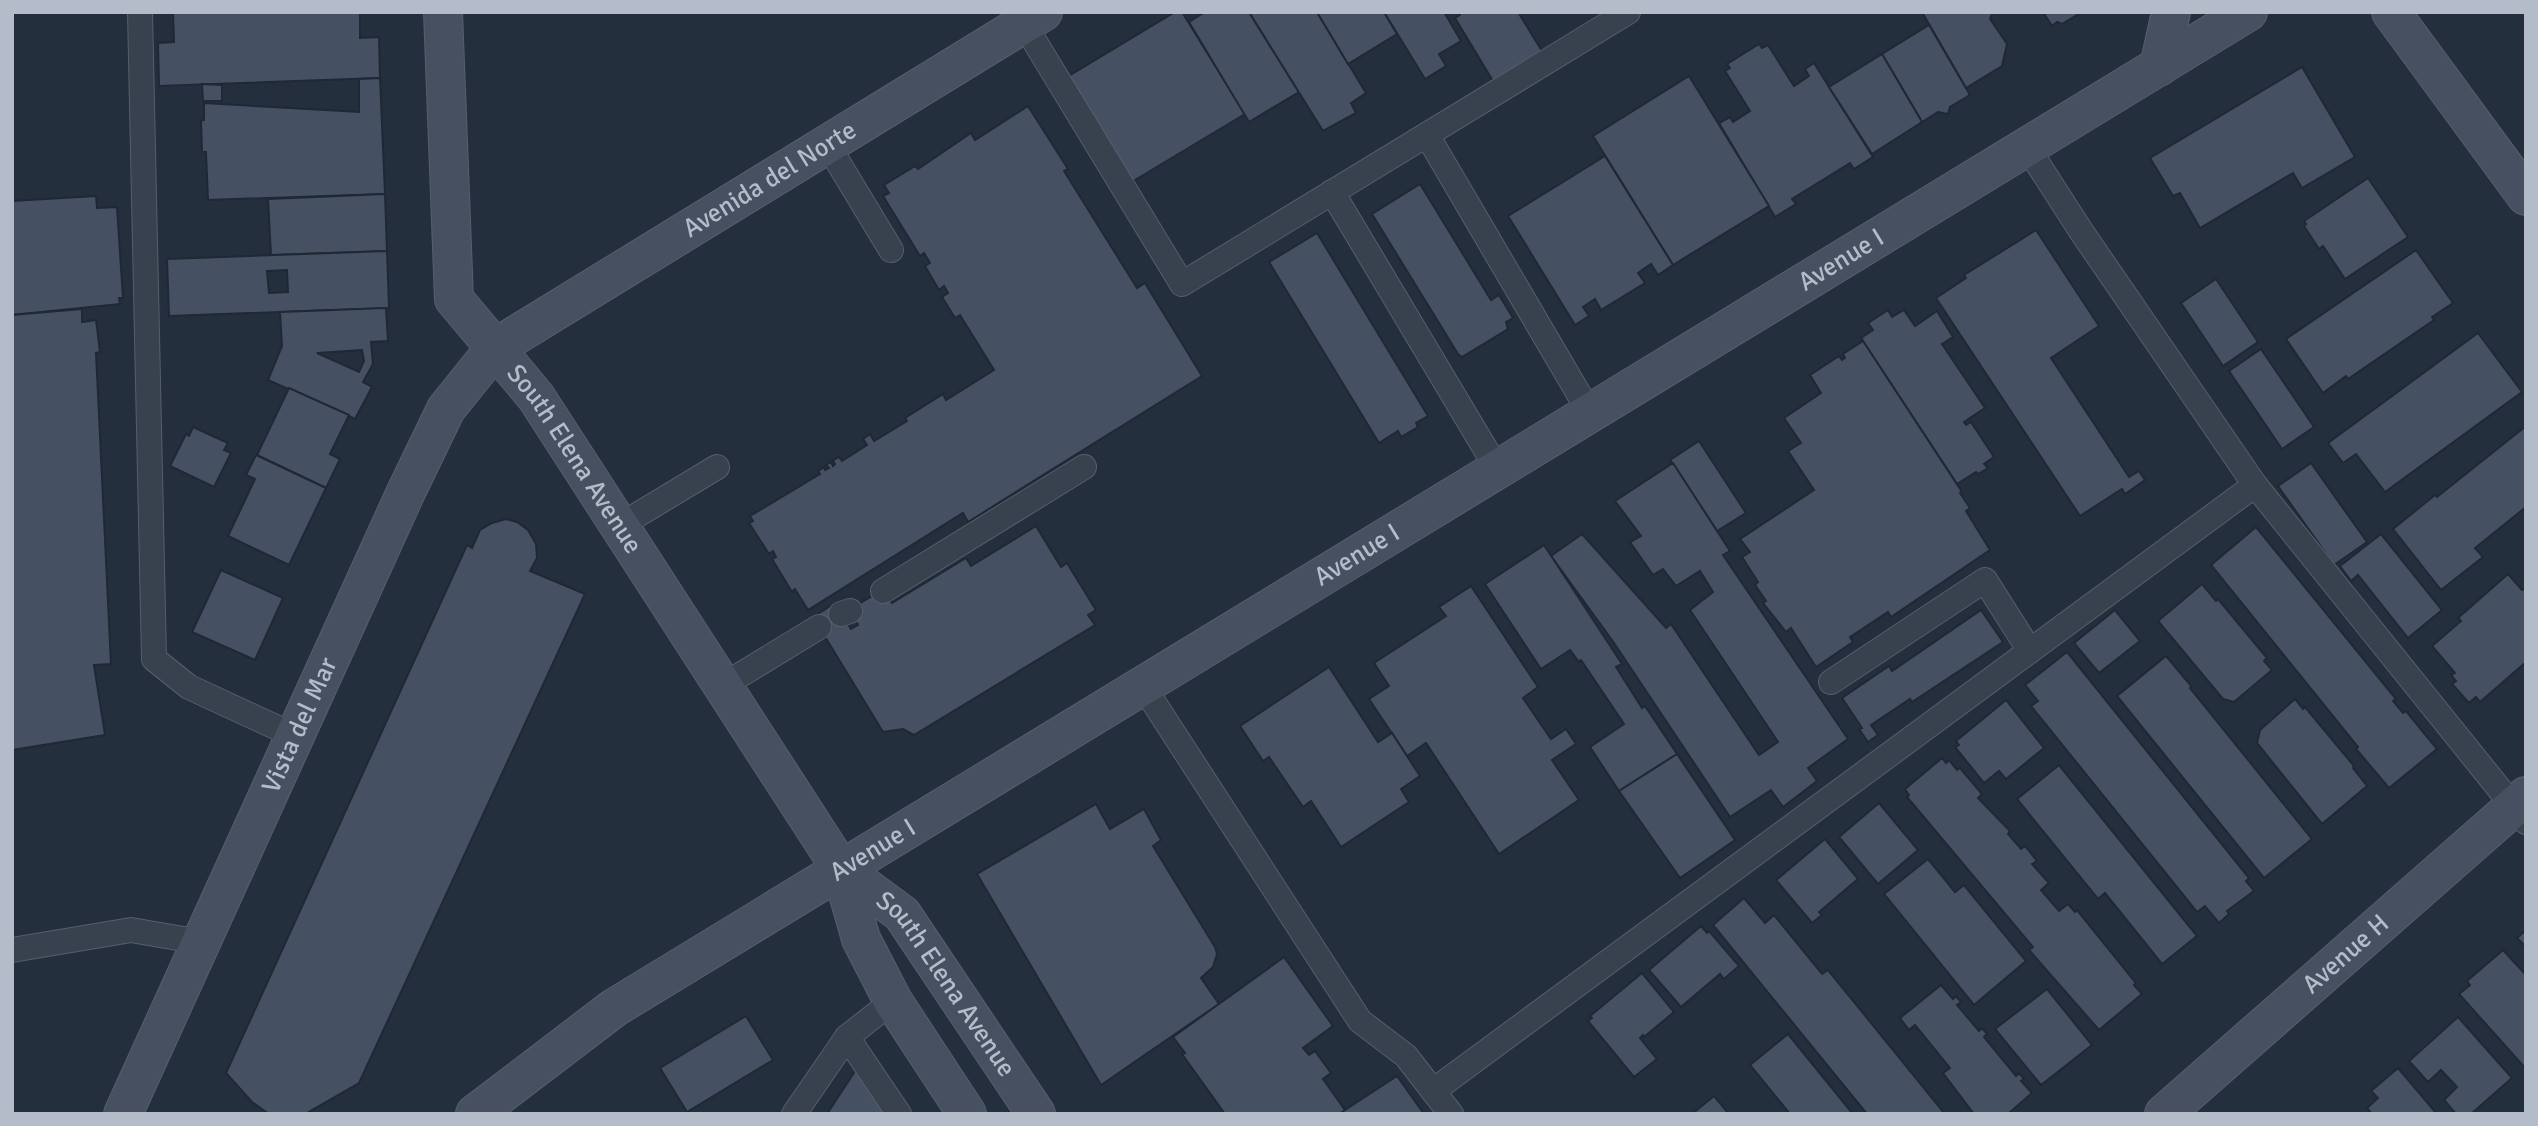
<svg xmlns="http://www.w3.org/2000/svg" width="2538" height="1126" viewBox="0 0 2538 1126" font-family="Signika,sans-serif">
<rect width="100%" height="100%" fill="#242f3e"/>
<g fill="#455162" stroke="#1f2835" stroke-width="2" fill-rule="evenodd">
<path d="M170 12H360V38L379 37 380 78 159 86 158 43 174 42 173 13Z"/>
<path d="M1175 12H1182L1245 114 1130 183 1067 77Z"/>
<path d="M1205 12H1249L1299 92 1249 122 1189 22Z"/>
<path d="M1249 12H1317L1366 93 1351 103 1356 113 1323 131Z"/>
<path d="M1317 12H1384L1397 34 1348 64Z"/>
<path d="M1384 12H1444L1461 41 1439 54 1446 66 1425 79Z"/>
<path d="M1458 12H1518L1542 51 1493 81 1455 18 1460 15Z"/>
<path d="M1922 12H1993L1990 19 2007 44 2002 66 1966 88Z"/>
<path d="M2043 12H2082L2062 24 2057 22 2052 26Z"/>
<path d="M1929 25 1970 95 1950 107 1948 114 1938 112 1922 122 1882 54Z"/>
<path d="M1759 44 1762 48 1768 45 1794 86 1809 76 1805 69 1814 63 1873 157 1854 169 1850 163 1792 199 1796 204 1775 217 1719 123 1730 117 1733 122 1750 111 1725 71 1730 68 1727 64Z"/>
<path d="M1882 54 1922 122 1872 154 1829 87Z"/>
<path d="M2302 67 2355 157 2302 188 2293 173 2200 228 2180 193 2173 196 2150 158Z"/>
<path d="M1689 76 1769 206 1673 265 1593 136Z"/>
<path d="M380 78 385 194 208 200 206 152H202L201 120H204V103L359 112V79Z"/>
<path d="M202 84 222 85V101H203Z"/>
<path d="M1028 106 1068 169 1064 171 1137 288 1145 283 1202 376 968 522 963 513 808 610 795 589 792 592 772 559 776 557 773 551 769 554 749 523 753 521 750 516 820 474 818 471 824 467 825 470 829 468 826 465 831 462 833 466 835 464 833 460 839 457 842 461 867 445 863 439 870 434 874 441 907 421 905 418 943 394 946 400 994 370 960 315 955 318 942 297 948 293 944 286 939 290 925 266 930 263 924 253 920 256 883 196 889 193 884 185 915 166 918 169 971 133 975 140Z"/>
<path d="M1605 156 1673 265 1658 275 1651 264 1638 273 1645 283 1601 310 1595 299 1583 307 1589 316 1575 325 1508 216Z"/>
<path d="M2368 178 2408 237 2345 279 2323 246 2319 249 2304 226 2306 224 2304 221Z"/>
<path d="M1420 184 1491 300 1499 295 1513 318 1506 322 1508 329 1462 357 1458 354 1372 214Z"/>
<path d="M385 194 387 251 271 255 268 199Z"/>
<path d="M96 196 97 208 117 207 123 298H119L120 304 12 315V201Z"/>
<path d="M2036 230 2099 326 2051 358 2129 477 2139 471 2145 480 2125 494 2122 489 2080 516 1936 298 1966 278 1964 275Z"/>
<path d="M1317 233 1428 416 1416 423 1418 427 1401 437 1398 431 1379 443 1269 262Z"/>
<path d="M2416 250 2453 303 2432 317 2434 320 2348 379 2346 376 2323 393 2286 339Z"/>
<path d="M387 251 389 308 169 316 167 259ZM287 270 288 292 269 293 267 271Z"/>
<path d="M2216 279 2258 342 2223 366 2181 303Z"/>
<path d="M386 308 388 341 371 342 373 364 363 382 372 387 355 419 268 380 282 346 280 312ZM362 350 364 361 359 372 317 353Z"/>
<path d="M82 309V322L96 320 100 352 96 353 111 664 94 665 105 735 12 750V315Z"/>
<path d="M1888 310 1892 317 1904 310 1915 326 1937 311 1953 337 1942 344 1985 408 1964 422 1966 425 1971 422 1994 457 1984 464 1988 468 1978 474 1976 472 1957 484 1861 338 1873 330 1868 323Z"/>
<path d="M2478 333 2522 392 2385 492 2356 454 2343 463 2328 443Z"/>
<path d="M1863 341 1962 492 1960 493 1970 508 1966 511 1990 550 1891 617 1888 612 1850 637 1853 642 1816 667 1791 628 1786 632 1763 603 1766 601 1755 585 1758 582 1742 557 1750 552 1740 539 1814 490 1788 451 1801 443 1784 418 1821 393 1810 375 1839 356 1842 360 1845 358 1843 354Z"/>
<path d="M2261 349 2314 427 2282 449 2229 371Z"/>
<path d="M289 388 349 415 330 454 340 459 326 488 257 455Z"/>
<path d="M2526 426V507L2475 548 2483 557 2441 590 2393 529 2435 495 2437 497Z"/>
<path d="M193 427 228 443 224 450 231 453 214 487 170 466 186 434 189 436Z"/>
<path d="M1699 441 1746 513 1717 531 1670 460Z"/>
<path d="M256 455 326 488 289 565 228 536 255 479 246 475Z"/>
<path d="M1673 463 1730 551 1723 555 1848 739 1808 768 1817 781 1783 807 1771 790 1730 817 1612 640 1551 556 1582 534 1666 628 1671 624 1759 755 1778 742 1690 610 1713 592 1700 571 1676 586 1663 569 1653 575 1630 542 1641 536 1615 501Z"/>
<path d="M2311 463 2367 542 2334 565 2278 486Z"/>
<path d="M506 519 517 522 528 530 536 544 537 558 530 571 585 594 359 1083 305 1114H269L252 1102 226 1073 467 545 472 548 480 530 492 523Z"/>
<path d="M1036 526 1061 567 1067 563 1096 610 1088 615 1095 625 914 735 903 729 883 732 813 617 835 603 851 629 858 625 849 610 882 590 892 603 966 558 971 566Z"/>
<path d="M2256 527 2396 699 2393 701 2403 713 2406 711 2437 749 2389 788 2356 749 2358 747 2211 565Z"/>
<path d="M2381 534 2442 610 2408 638 2358 575 2351 581 2340 566Z"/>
<path d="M1544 545 1622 664 1616 667 1642 708 1645 706 1677 754 1619 791 1590 747 1624 724 1581 660 1579 662 1570 650 1541 669 1485 584Z"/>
<path d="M221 570 283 598 255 660 192 632Z"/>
<path d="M2508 574 2522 590 2526 588V662L2480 702 2476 697 2469 703 2452 684 2456 681 2451 675 2455 673 2432 646 2461 621 2458 618Z"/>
<path d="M2202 584 2216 601 2218 599 2267 658 2264 661 2272 670 2234 702 2223 699 2158 621Z"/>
<path d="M1471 586 1538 687 1523 698 1551 739 1566 729 1576 744 1552 760 1579 800 1499 854 1426 743 1407 756 1369 699 1389 686 1374 663 1446 616 1439 607Z"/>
<path d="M1981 610 2003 642 1912 702 1910 699 1871 725 1878 735 1868 742 1859 729 1862 728 1842 698 1889 666 1892 671Z"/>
<path d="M2115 610 2140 641 2099 673 2074 643Z"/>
<path d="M2067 652 2249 878 2246 881 2254 891 2227 911 2229 914 2219 923 2205 906 2197 912 2031 706 2038 701 2025 685Z"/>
<path d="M2166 656 2192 687 2190 688 2312 839 2264 878 2117 696Z"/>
<path d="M1329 667 1378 742 1392 733 1420 776 1401 789 1409 802 1341 847 1311 801 1303 807 1269 757 1263 761 1240 726Z"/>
<path d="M2295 699 2303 709 2305 707 2354 766 2353 768 2367 786 2322 824 2257 743 2260 730Z"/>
<path d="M2006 700 2044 748 2006 779 1999 771 1984 783 1955 747 1959 745 1956 741Z"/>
<path d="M1677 754 1735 840 1680 878 1619 791Z"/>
<path d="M1942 758 1946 763 1949 760 1957 770 1960 768 1982 794 1978 798 2010 831 2008 834 2021 849 2025 846 2037 861 2032 864 2049 883 2041 890 2059 911 2068 904 2075 912 2077 910 2136 983 2134 985 2142 994 2099 1030 2029 950 2033 947 1907 797 1909 795 1905 789Z"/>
<path d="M2059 765 2197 936 2162 964 2105 893 2098 899 2017 799Z"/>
<path d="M1879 803 1918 850 1878 884 1839 837Z"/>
<path d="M1096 804 1110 829 1144 809 1161 840 1153 846 1215 947 1217 954 1213 967 1201 978 1219 1004 1101 1085 977 874Z"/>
<path d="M1825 839 1858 879 1819 912 1822 915 1812 923 1776 880Z"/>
<path d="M1928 859 1955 892 1964 885 2026 961 1974 1005 1884 894Z"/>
<path d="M1744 898 1765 923 1774 915 1822 974 1828 970 1945 1114H1867L1713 925Z"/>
<path d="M1701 926 1707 933 1709 931 1739 966 1724 979 1720 974 1681 1007 1649 970Z"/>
<path d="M2526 930V947L2517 938Z"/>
<path d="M2503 950 2526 975V1069L2459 994 2470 985 2467 981Z"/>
<path d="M1284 957 1333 1026 1303 1048 1309 1055 1315 1051 1331 1073 1323 1079 1345 1110 1340 1114H1225L1182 1054 1185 1053 1173 1037Z"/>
<path d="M1642 973 1674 1012 1644 1037 1643 1035 1640 1038 1657 1059 1634 1077 1588 1021 1592 1018 1590 1016Z"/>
<path d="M1941 985 1953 999 1956 996 1961 1002 1957 1005 1979 1031 1982 1028 1987 1034 1984 1037 2016 1076 2019 1073 2024 1079 2021 1081 2032 1093 2008 1114H1974L1943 1073 1950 1068 1915 1025 1909 1030 1900 1018Z"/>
<path d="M2047 989 2092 1045 2041 1085 1995 1029Z"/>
<path d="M746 1016 773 1060 687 1112 660 1068Z"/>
<path d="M2458 1017 2512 1078 2471 1114H2456L2444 1100 2457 1087 2441 1070 2428 1082 2409 1061Z"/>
<path d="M1788 1034 1853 1114H1790L1750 1065Z"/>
<path d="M859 1065 892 1114H827Z"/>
<path d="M2398 1068 2437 1114H2372L2367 1108 2378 1098 2371 1091Z"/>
<path d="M1397 1076 1424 1114H1340L1345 1110Z"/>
<path d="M1714 1096 1729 1114H1692Z"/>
</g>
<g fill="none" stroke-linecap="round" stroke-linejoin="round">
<g stroke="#565f6c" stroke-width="26">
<g id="lane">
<path d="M140 12 154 659 189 687 295 736"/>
<path d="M1024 24 1182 284 1628 12"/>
<path d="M1427 135 1590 413"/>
<path d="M827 144 891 250"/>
<path d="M2027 147 2081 231 2255 485 2526 822"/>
<path d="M1332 192 1498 470"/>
<path d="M619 526 717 467"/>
<path d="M883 591 1084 467"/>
<path d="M841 614 850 611"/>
<path d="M1831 682 1985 580 2030 651"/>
<path d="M722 686 819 627"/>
<path d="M1143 686 1360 1021 1406 1056 1451 1114"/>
<path d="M12 950 131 930 201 942"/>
<path d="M847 1037 899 1114"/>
<path d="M1433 1091 2255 485"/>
<path d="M794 1114 847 1037 893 1001"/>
</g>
</g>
<g stroke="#565f6c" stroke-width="40">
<g id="secondary">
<path id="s1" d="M443 12 454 299 536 397 841 869 861 939 893 1001 967 1114"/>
<path d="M2391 12 2526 196"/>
<path d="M2159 67 2171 12"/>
<path id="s2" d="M841 869 902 914 1036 1114"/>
<path id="s3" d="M123 1114 405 494 446 409 495 348 1043 12"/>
<path id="s4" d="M475 1114 614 1008 2248 12"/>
<path id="s5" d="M2164 1114 2526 796"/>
</g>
</g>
<use href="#lane" stroke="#38414e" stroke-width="24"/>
<use href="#secondary" stroke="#465061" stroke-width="38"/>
</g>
<g text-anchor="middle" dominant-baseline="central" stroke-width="5" stroke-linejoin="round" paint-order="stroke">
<g font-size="26" fill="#b4bcc9" stroke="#1d2633">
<text stroke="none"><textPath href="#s3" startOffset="1176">Avenida del Norte</textPath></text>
<text stroke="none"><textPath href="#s4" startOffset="1612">Avenue I</textPath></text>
<text stroke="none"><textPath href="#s1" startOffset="488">South Elena Avenue</textPath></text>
<text stroke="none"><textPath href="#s4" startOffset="1045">Avenue I</textPath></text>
<text stroke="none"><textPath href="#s3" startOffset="427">Vista del Mar</textPath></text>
<text stroke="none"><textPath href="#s4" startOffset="478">Avenue I</textPath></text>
<text stroke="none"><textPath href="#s5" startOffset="242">Avenue H</textPath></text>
<text stroke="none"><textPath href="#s2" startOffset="158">South Elena Avenue</textPath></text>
</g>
</g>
<rect width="2538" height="1126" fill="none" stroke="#b4bcc9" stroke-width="28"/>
</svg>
